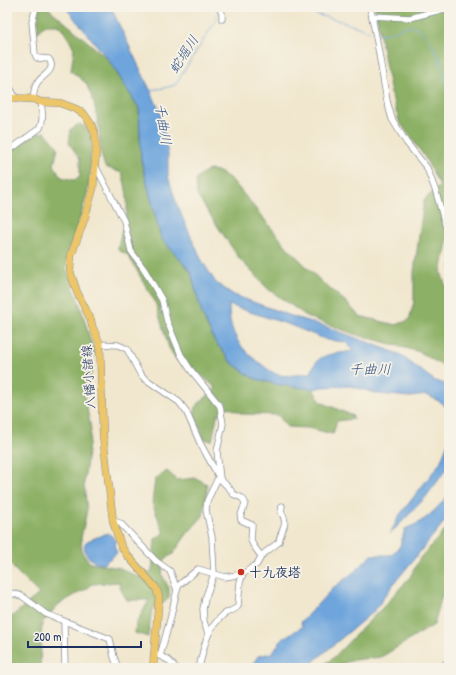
<svg xmlns="http://www.w3.org/2000/svg" width="456" height="675" viewBox="0 0 456 675" font-family="'Patrick Hand','Klee One',sans-serif">
<rect width="100%" height="100%" fill="#f7f3e8"/>
<filter id="ink" filterUnits="userSpaceOnUse"><feTurbulence type="fractalNoise" baseFrequency=".025" numOctaves="2"/><feDisplacementMap in="SourceGraphic" scale="8" xChannelSelector="R" yChannelSelector="G"/><feConvolveMatrix kernelMatrix="1 2 1 2 8 2 1 2 1" color-interpolation-filters="sRGB"/></filter>
<filter id="wash" filterUnits="userSpaceOnUse"><feTurbulence type="fractalNoise" baseFrequency=".012" numOctaves="4" result="noise"/><feDisplacementMap in="SourceGraphic" scale="16" xChannelSelector="R" yChannelSelector="G"/><feGaussianBlur stdDeviation="0.9" result="paint"/><feColorMatrix in="noise" values="0 0 0 0 0 0 0 0 0 0 0 0 0 0 0 0 0 1.4 0 .05"/><feComposite in="paint" operator="in"/></filter>
<g filter="url(#wash)">
<rect width="100%" height="100%" fill="#f1e7ce"/>
<g fill="#8cb065" stroke="#547062">
<path d="M39 7H47L108 59 139 108 141 160 161 238 191 272 202 314 214 340 232 363 253 378 280 385 313 389 321 402 353 416V419L337 421 333 434 308 428 287 427 278 415 243 414 228 407 217 416 212 441 204 439 195 415V407L216 388 201 375 176 359 169 348 155 302 128 255 118 250C119 235 126 223 127 210 128 197 126 186 122 173L105 167 101 154 99 128 94 103 86 83 71 71 74 48 63 30 58 25H45L37 33Z"/>
<path d="M375 7H449V134L447 160 449 163V234L441 272 449 296V370L420 352 354 334 308 317 268 289 239 258 204 206 197 195 196 180C209 164 218 170 232 180L287 247 325 285 345 301 359 316 396 325 409 320 414 302V272L424 200 440 186 424 156 399 121 390 89Z"/>
<path d="M79 124 86 127 91 137 90 174 88 191 81 215 69 249 66 268 79 302 94 352 92 372 83 388 91 429 84 483 87 510 81 538 82 552 90 563 120 568 138 577 152 571 155 539 164 533 152 503 155 479 167 471 177 480 196 478 207 484V493L203 516 187 534 173 554 164 560 162 575 169 588V598L165 602 152 609 148 637 135 633 136 624 149 600H127L122 592 119 582 92 584 88 588 59 604 42 623 40 668H7V625L11 617 39 594 14 569 7 559V150L25 135 45 132 58 147 54 165 61 177 74 180 80 177V159L69 143 71 129Z"/>
<path d="M449 526V578L446 580 434 625 381 657 353 660 331 668H319L332 659 386 604 410 577 420 558Z"/>
</g>
<g fill="#6ea5dc" stroke="#446a9d" fill-rule="evenodd">
<path d="M65 7H111L115 16 160 111 168 154V176L177 205 201 259 216 283 234 295 294 317 324 326 399 354 435 381 449 385V411L442 403 427 395 410 397 379 394 350 386 323 387 313 389 280 385 253 378 232 363 214 340 202 314 191 272 161 238 141 160 139 108 108 59ZM229 305 290 325 327 340 346 342 353 351C334 355 317 351 311 373 302 374 288 377 280 375 274 374 266 368 261 364 239 348 229 333 229 305Z"/>
<path d="M449 440V466L425 498 390 534 399 516 440 463Z"/>
<path d="M449 494V516L392 586 375 610 306 668H250L258 656 272 653 283 638 302 627 301 622 332 589 355 571 372 555H391L400 546 405 529C426 521 435 511 449 494Z"/>
<path d="M109 533 116 541 115 548 117 553 103 564C95 564 89 559 85 552 83 541 87 541 95 538 100 536 103 534 109 533Z"/>
</g>
<g fill="none" stroke-linecap="round" stroke-linejoin="round">
<g stroke="#6ea5dc" stroke-width="1">
<path d="M268 7 293 8 337 20 372 32"/>
<path d="M377 33C381 34 385 34 389 33 398 31 403 25 412 26 422 27 438 52 440 61 443 70 443 79 449 87"/>
<path d="M150 90 164 88 175 85 216 20V13L218 11"/>
</g>
</g>
</g>
<g filter="url(#ink)">
<g fill="none" stroke-linecap="round" stroke-linejoin="round">
<g stroke="#868b96" stroke-width="7">
<g id="minor">
<path d="M219 7 222 13V19"/>
<path d="M370 7 377 42 387 101 392 119 406 142 427 168 436 192 449 238"/>
<path d="M372 16 410 18 444 9 449 10"/>
<path d="M7 82 16 99"/>
<path d="M33 99C34 94 34 87 37 83 42 75 57 71 49 59L37 58 35 54 32 22 36 7"/>
<path d="M7 152 40 128C44 120 42 111 41 102"/>
<path d="M96 167 124 221 131 251 144 269 162 300 167 321 181 355 190 369 220 406 223 424 217 451 220 479 217 480 207 501 206 510 212 537 214 574 205 599 203 609 204 622 208 633"/>
<path d="M449 264V266"/>
<path d="M100 344 118 345 127 349 139 372 144 378 179 402 186 411 200 443 220 479 230 489 233 494 242 498 245 502C245 509 239 513 241 520L252 525 251 540 253 545 261 556"/>
<path d="M113 521 120 523 156 561 170 571 177 590"/>
<path d="M7 592 22 596 46 614 110 639 114 657 118 668"/>
<path d="M64 622 65 668"/>
<path d="M7 653 11 665 15 668"/>
<path d="M158 655 168 660 176 668"/>
<path d="M160 656 170 620 177 590 179 585 198 569 225 577 243 574"/>
<path d="M199 668C204 647 206 630 223 615 227 611 235 611 238 606L240 582 243 574 257 564 262 555 279 542C280 530 290 525 281 512L282 506"/>
<path d="M440 668 449 661"/>
</g>
</g>
<g stroke="#868b96" stroke-width="8">
<path id="major" d="M7 98 33 99 41 102 60 103 76 109 84 114 91 124 95 134 96 152 93 189 84 220 71 256 70 271 77 292 91 320 92 326 100 344 103 436 113 521 121 546 127 555 156 588 159 597 153 668"/>
</g>
<use href="#minor" stroke="#fff" stroke-width="5.5"/>
<use href="#major" stroke="#ecc669" stroke-width="7"/>
</g>
</g>
<circle fill="#c8321e" stroke="#f7f3e8" stroke-width="1.5" cx="241" cy="572" r="4"/>
<g text-anchor="middle" dominant-baseline="central" stroke-width="3.5" stroke-linejoin="round" paint-order="stroke">
<g font-size="13" fill="#1b2f5e" stroke="#f7f3e8">
<text transform="translate(88 377) rotate(-94)">八幡小諸線</text>
</g>
<g font-size="13" font-weight="bold" fill="#1b2f5e" stroke="#f7f3e8" text-anchor="start">
<text x="249" y="572">十九夜塔</text>
</g>
<g font-size="14" font-style="italic" fill="#345284" stroke="#f7f3e8">
<text transform="translate(183 54) rotate(-57)">蛇堀川</text>
<text transform="translate(164 124) rotate(81)">千曲川</text>
<text x="370" y="368">千曲川</text>
</g>
</g>
<rect width="456" height="675" fill="none" stroke="#f7f3e8" stroke-width="24"/>
<path d="M28 641v6h113v-6" fill="none" stroke="#1b2f5e" stroke-width="2"/>
<text x="34" y="641" font-size="12" fill="#1b2f5e" stroke="#f7f3e8" stroke-width="3" paint-order="stroke">200 m</text>
</svg>
